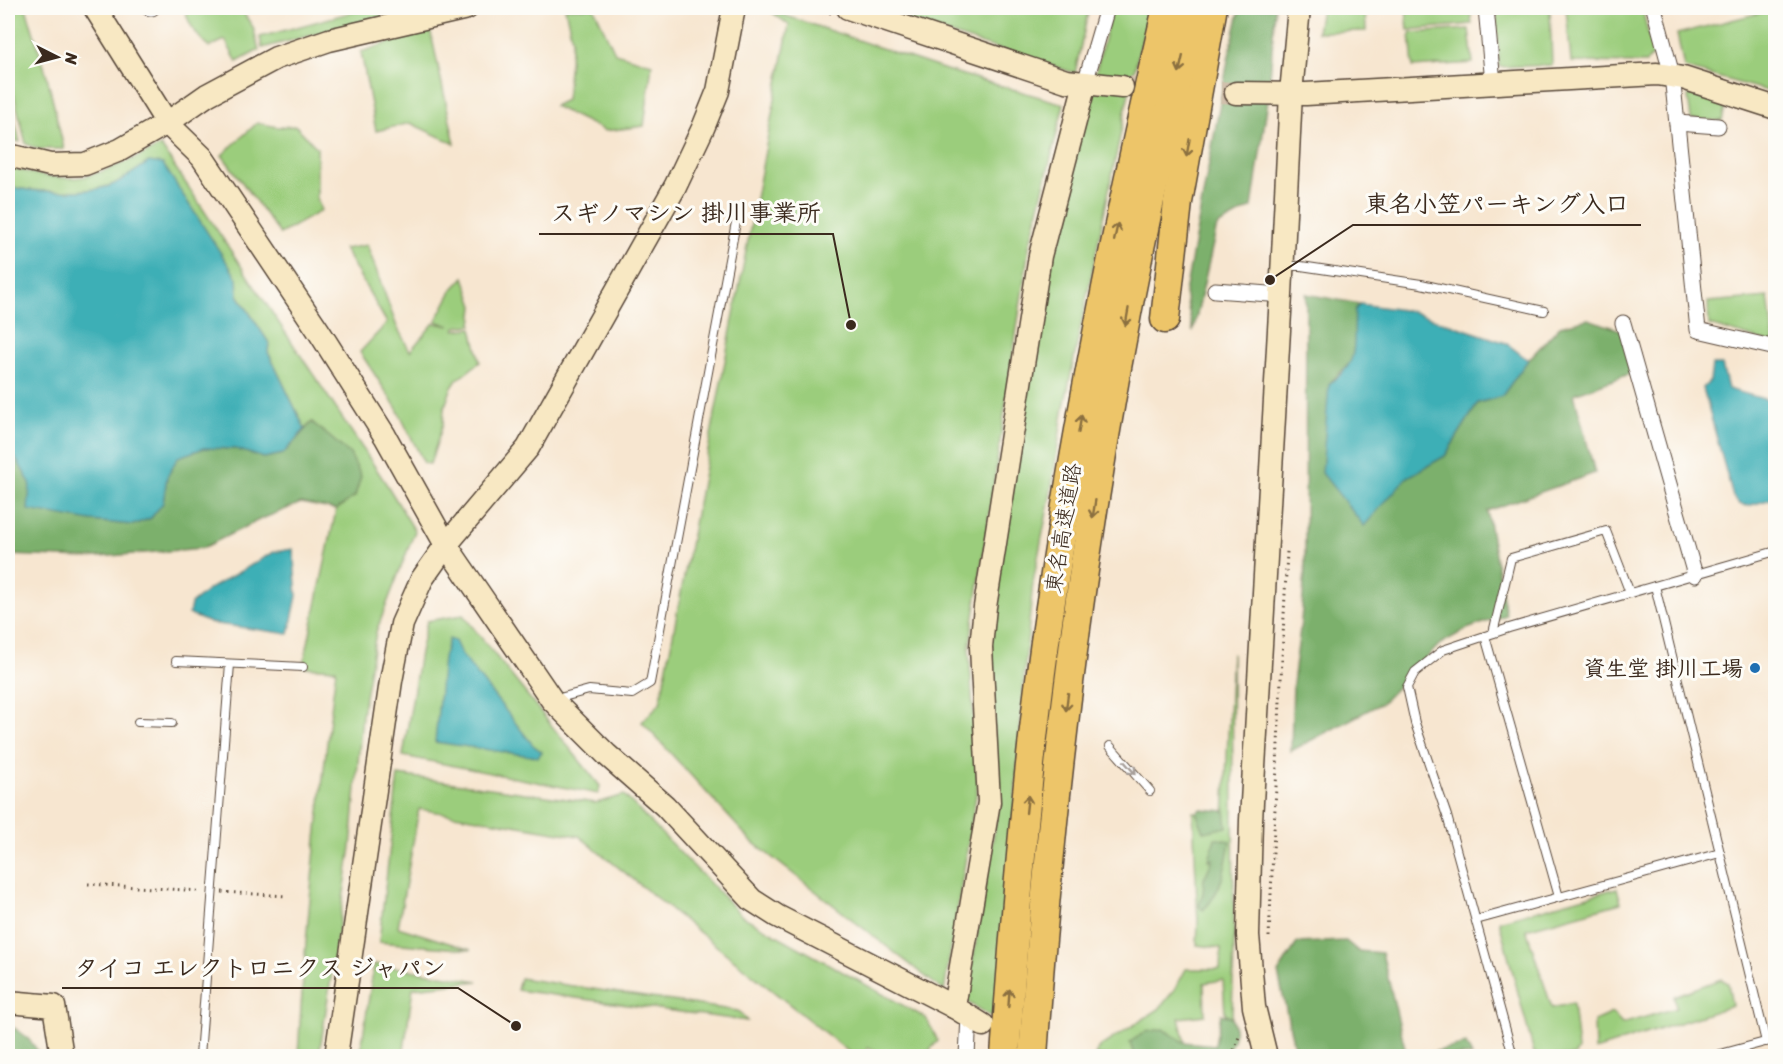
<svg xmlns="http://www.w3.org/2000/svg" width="1783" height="1064" viewBox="0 0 1783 1064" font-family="Sriracha,'Klee One',sans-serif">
<rect width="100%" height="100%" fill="#fdfcf7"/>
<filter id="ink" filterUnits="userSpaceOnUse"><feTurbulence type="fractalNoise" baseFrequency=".0167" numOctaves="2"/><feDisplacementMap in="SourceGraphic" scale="12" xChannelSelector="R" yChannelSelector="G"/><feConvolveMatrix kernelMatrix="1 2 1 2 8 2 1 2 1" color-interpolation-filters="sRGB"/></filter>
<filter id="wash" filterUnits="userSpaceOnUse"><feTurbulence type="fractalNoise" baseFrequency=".008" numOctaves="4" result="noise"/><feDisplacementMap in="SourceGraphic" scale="24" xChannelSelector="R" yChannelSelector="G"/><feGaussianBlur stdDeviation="1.35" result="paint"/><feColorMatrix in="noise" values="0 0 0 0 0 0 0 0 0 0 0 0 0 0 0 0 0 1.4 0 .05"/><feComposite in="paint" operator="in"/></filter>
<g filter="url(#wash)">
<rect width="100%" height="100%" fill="#f7e6d0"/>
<g fill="#9bcd7c" stroke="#6b7c4d" stroke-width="1.5">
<path d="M8 8H26L47 76 64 149H38L26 144 8 71Z"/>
<path d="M185 8H240L253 27 259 50 237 62 225 40 209 47C198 37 187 23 185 8Z"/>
<path d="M367 8H416L262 48 260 37Z"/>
<path d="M565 8H594L615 53 652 64 644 126 605 131 554 106 566 100 572 39Z"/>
<path d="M868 8H1089L1075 73Z"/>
<path d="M1112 8H1150L1130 88 1063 412 1050 497 1033 582 1024 676 999 1022 966 1001 999 803 987 647 1038 298Z"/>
<path d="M1321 8H1365L1366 31 1317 32Z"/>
<path d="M1406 8H1470L1472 24 1408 30Z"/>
<path d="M1496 8H1550L1552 65 1499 67Z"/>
<path d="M1566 8H1642L1653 54 1646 63 1571 62Z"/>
<path d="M1775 9V93L1684 68 1677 34Z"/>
<path d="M769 10 946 70 1064 104 1029 247 969 650 978 783 944 991 751 841 642 722 660 703 789 25Z"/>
<path d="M430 29 455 144 410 123 376 131 361 52Z"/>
<path d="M1469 29 1473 63 1413 67 1410 33Z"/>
<path d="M8 91 20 142 8 139Z"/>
<path d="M1693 94 1726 103 1722 121 1691 119 1688 97Z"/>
<path d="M257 123 278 127 296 126 317 148V198L321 211 280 234 222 155Z"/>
<path d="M161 146 387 485 415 531 376 632 362 715 351 847 319 1056H298C305 927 320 798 336 669L303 667 336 510 355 496 312 422 305 429 268 352 269 343 238 295 237 278 149 162C138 169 126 178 114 184 91 194 31 193 8 186V167C31 173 57 181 82 177 105 173 140 156 161 146Z"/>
<path d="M367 245 397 327 410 351 434 323 450 326 436 321 453 289 464 277 474 306 472 325 456 327 455 330 472 328 480 362 457 380 451 389 444 409 443 424 430 464 424 463 396 407 360 352 387 323 344 249Z"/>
<path d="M1768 297 1774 344 1709 325 1708 302Z"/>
<path d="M463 615 600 786 598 794 403 756 420 652 427 621Z"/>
<path d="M1232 653 1234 943 1232 1018 1225 1014 1223 980 1204 983 1205 1015 1179 1018 1188 1056H1095L1098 1048 1159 1009 1175 989 1186 969H1220L1221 948 1197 945 1198 923 1193 812 1224 819Z"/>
<path d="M398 775 596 803 624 795 742 916 926 1018 938 1041 924 1056H887L868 1047 864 1056H854L579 836 419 809 398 927 471 950 379 942Z"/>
<path d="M1617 888 1621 903 1526 929 1552 1008 1573 1003 1578 1050 1574 1056H1543L1534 1053 1499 921Z"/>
<path d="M374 964 478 981 413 988 403 1056H360Z"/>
<path d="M520 978 738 1011 747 1021 517 990Z"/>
<path d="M1721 979 1728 983 1732 1006 1595 1050 1594 1021 1612 1013 1622 1024 1676 1008 1674 996Z"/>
</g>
<g fill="#7cb06c" stroke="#5c6d45" stroke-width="1.5">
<path d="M1240 8H1275L1269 93 1252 207 1217 226 1193 332 1185 293 1228 60Z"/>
<path d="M1306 294 1360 304 1352 361 1329 384 1390 495 1406 478 1445 456 1478 403 1502 396 1528 360 1560 326 1588 319 1624 331 1635 372 1574 394 1595 473 1487 511 1506 615 1467 629 1440 644 1382 703 1291 751 1293 684 1301 621 1305 570Z"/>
<path d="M312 422 350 454 361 476 355 496 336 510 301 503 259 520 203 548 87 558 8 555V451L13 453 30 483 91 521 133 525 151 518 163 503 167 477 178 457 204 448 236 449 264 458 283 454Z"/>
<path d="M1201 809 1225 811 1227 827 1204 832 1196 812Z"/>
<path d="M1215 838 1230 841C1226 865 1222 893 1203 910L1199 906 1203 893 1204 879 1213 859 1209 860Z"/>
<path d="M1346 941 1358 951 1382 953 1407 1056H1296L1278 973 1297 943Z"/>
<path d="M1221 1014 1232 1018C1237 1034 1235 1047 1219 1056H1134L1130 1042 1145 1032 1163 1029 1183 1042 1215 1045Z"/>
<path d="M8 1025C21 1031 34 1042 40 1056H8Z"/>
<path d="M1466 1044 1472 1056H1417Z"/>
</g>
<g fill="#3eafb6" stroke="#3c6c6a" stroke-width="1.5">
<path d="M149 162 163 164 237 278 238 295 269 343 268 352 305 429 283 454 264 458 236 449 204 448 178 457 167 477 163 503 151 518 133 525 91 521 28 510 30 483 13 453 8 451V186C31 193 92 194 114 184 126 178 138 169 149 162Z"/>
<path d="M1360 304 1410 311 1506 343 1528 360 1502 396 1478 403 1445 456 1406 478 1364 526 1322 473 1329 384C1362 361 1352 347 1355 310Z"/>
<path d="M1712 365H1722L1728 389 1775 402V498L1748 506 1739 504 1733 497 1703 388 1710 381Z"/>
<path d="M293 549 297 596 289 634 210 623 189 614 191 604 209 589 274 552Z"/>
<path d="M449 639 455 641 461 654 533 745 542 752 538 757 435 742 443 658Z"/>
</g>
</g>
<g filter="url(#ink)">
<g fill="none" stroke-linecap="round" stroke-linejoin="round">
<path stroke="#d1c0ac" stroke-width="22" stroke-dasharray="22 11" stroke-linecap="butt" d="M1122 87 1236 93"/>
<g stroke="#574639" stroke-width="10">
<g id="lane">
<path d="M1286 266H1301L1421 284 1544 311"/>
<path d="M1655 586 1766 1042"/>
<path d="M1493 633 1511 558 1606 531 1630 593"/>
<path d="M1485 636 1559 897"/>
<path d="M176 661 303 667"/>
<path d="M556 699 589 690 632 694 650 683 736 222"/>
<path d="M138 722 172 723"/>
<path d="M1110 746 1150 791"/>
<path d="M1476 920 1720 853"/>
<path d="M200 1056 230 664"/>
<path d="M1513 1056 1447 816 1415 723 1407 687 1415 672 1443 650 1509 628 1776 551"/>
<path d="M1713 1056 1776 1039"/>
</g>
</g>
<g stroke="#574639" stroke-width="17">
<g id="street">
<path d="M150 8H152"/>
<path d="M1486 8 1493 83"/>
<path d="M1654 8 1672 75 1698 330 1776 348"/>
<path d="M1085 83 1107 8"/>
<path d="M1677 123 1718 126"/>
<path d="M1215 290 1281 295"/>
<path d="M1623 323 1695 575"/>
<path d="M967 1056 969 1016"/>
</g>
</g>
<g stroke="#574639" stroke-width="25">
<g id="secondary">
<path d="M95 8 167 123 202 157 318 330 385 436 446 545 552 700 607 755 665 806 752 900 777 916 954 1007 983 1025"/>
<path d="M848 8 1066 81 1122 87"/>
<path d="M1236 93 1306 94 1657 74 1683 78 1776 108"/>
<path d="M8 155 50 165 85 164 120 150 167 123 207 95 276 58 329 40 467 8"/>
<path d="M8 1002 54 1006 62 1056"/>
<path d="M954 1007 989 802 981 647 985 607 1040 256 1085 83"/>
<path d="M336 1056 391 681 402 624 422 579 446 545 528 448 675 187 703 128 718 91 734 8"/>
<path d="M1266 1056 1254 1007 1248 935 1251 820 1281 295 1291 93 1299 8"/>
</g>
</g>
<g stroke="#574639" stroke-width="31">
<g id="highway">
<path d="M1165 319 1178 202 1212 12"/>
<path d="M1005 1056C1015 918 1026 779 1045 642 1075 428 1118 218 1167 8"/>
<path d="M1033 1056C1057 706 1108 348 1195 8"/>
</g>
</g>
<g stroke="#574639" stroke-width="3" stroke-dasharray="1.5 4.5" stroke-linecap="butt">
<path d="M812 8 831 13"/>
<path d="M88 884 201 891"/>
<path d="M222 892 286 896"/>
<path d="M1269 937 1287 551"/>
<path d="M1232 1056 1240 1034"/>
</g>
<use href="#lane" stroke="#fff" stroke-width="8"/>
<use href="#street" stroke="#fff" stroke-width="15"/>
<use href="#secondary" stroke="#f8e8c3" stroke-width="22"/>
<use href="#highway" stroke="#edc569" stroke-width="28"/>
</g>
<defs><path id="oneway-shaft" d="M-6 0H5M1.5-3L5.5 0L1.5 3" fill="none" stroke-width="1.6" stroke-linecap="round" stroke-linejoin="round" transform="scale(1.5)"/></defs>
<g stroke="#8b7040">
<use href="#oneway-shaft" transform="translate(1181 64) rotate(103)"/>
<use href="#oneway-shaft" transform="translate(1188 148) rotate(100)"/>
<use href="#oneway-shaft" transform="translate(1116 232) rotate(-78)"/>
<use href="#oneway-shaft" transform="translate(1127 317) rotate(100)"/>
<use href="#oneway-shaft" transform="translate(1080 424) rotate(-80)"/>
<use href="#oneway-shaft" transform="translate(1094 509) rotate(99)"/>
<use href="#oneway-shaft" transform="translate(1067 702) rotate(97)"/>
<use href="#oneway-shaft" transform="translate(1027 804) rotate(-84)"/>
<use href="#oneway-shaft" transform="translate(1009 998) rotate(-86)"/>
</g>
<use stroke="#a79f9a" href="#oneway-shaft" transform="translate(1130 768) rotate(48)"/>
</g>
<circle fill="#1f6fb2" stroke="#fdfcf7" stroke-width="2" cx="1755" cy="668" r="6"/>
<g text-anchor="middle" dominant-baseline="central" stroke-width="6" stroke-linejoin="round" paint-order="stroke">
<g font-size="22" fill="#3b2a1e" stroke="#fdfcf7">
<text transform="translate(1063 528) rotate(-81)">東名高速道路</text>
</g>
<g font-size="22" font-weight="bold" fill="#3b2a1e" stroke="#fdfcf7" text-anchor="end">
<text x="1743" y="668">資生堂 掛川工場</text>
</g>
</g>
<path fill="none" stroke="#3b2a1e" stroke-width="2" d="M1270 280L1353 225H1641M851 325L833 234H539M516 1026L458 988H62"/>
<g fill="#3b2a1e" stroke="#fdfcf7" stroke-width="2">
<circle cx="1270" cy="280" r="6"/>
<circle cx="851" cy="325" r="6"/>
<circle cx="516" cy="1026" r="6"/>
</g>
<g font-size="24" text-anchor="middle" font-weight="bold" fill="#3b2a1e" stroke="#fdfcf7" stroke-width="6" stroke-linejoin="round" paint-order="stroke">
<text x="1497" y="212">東名小笠パーキング入口</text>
<text x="686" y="221">スギノマシン 掛川事業所</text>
<text x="260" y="976">タイコ エレクトロニクス ジャパン</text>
</g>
<rect width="1783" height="1064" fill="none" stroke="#fdfcf7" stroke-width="30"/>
<g transform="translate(57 57) rotate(96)" stroke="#fdfcf7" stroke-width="4.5" paint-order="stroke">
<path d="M0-4.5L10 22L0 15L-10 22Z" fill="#3b2a1e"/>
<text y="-9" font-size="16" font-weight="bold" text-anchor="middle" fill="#3b2a1e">N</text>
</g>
</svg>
